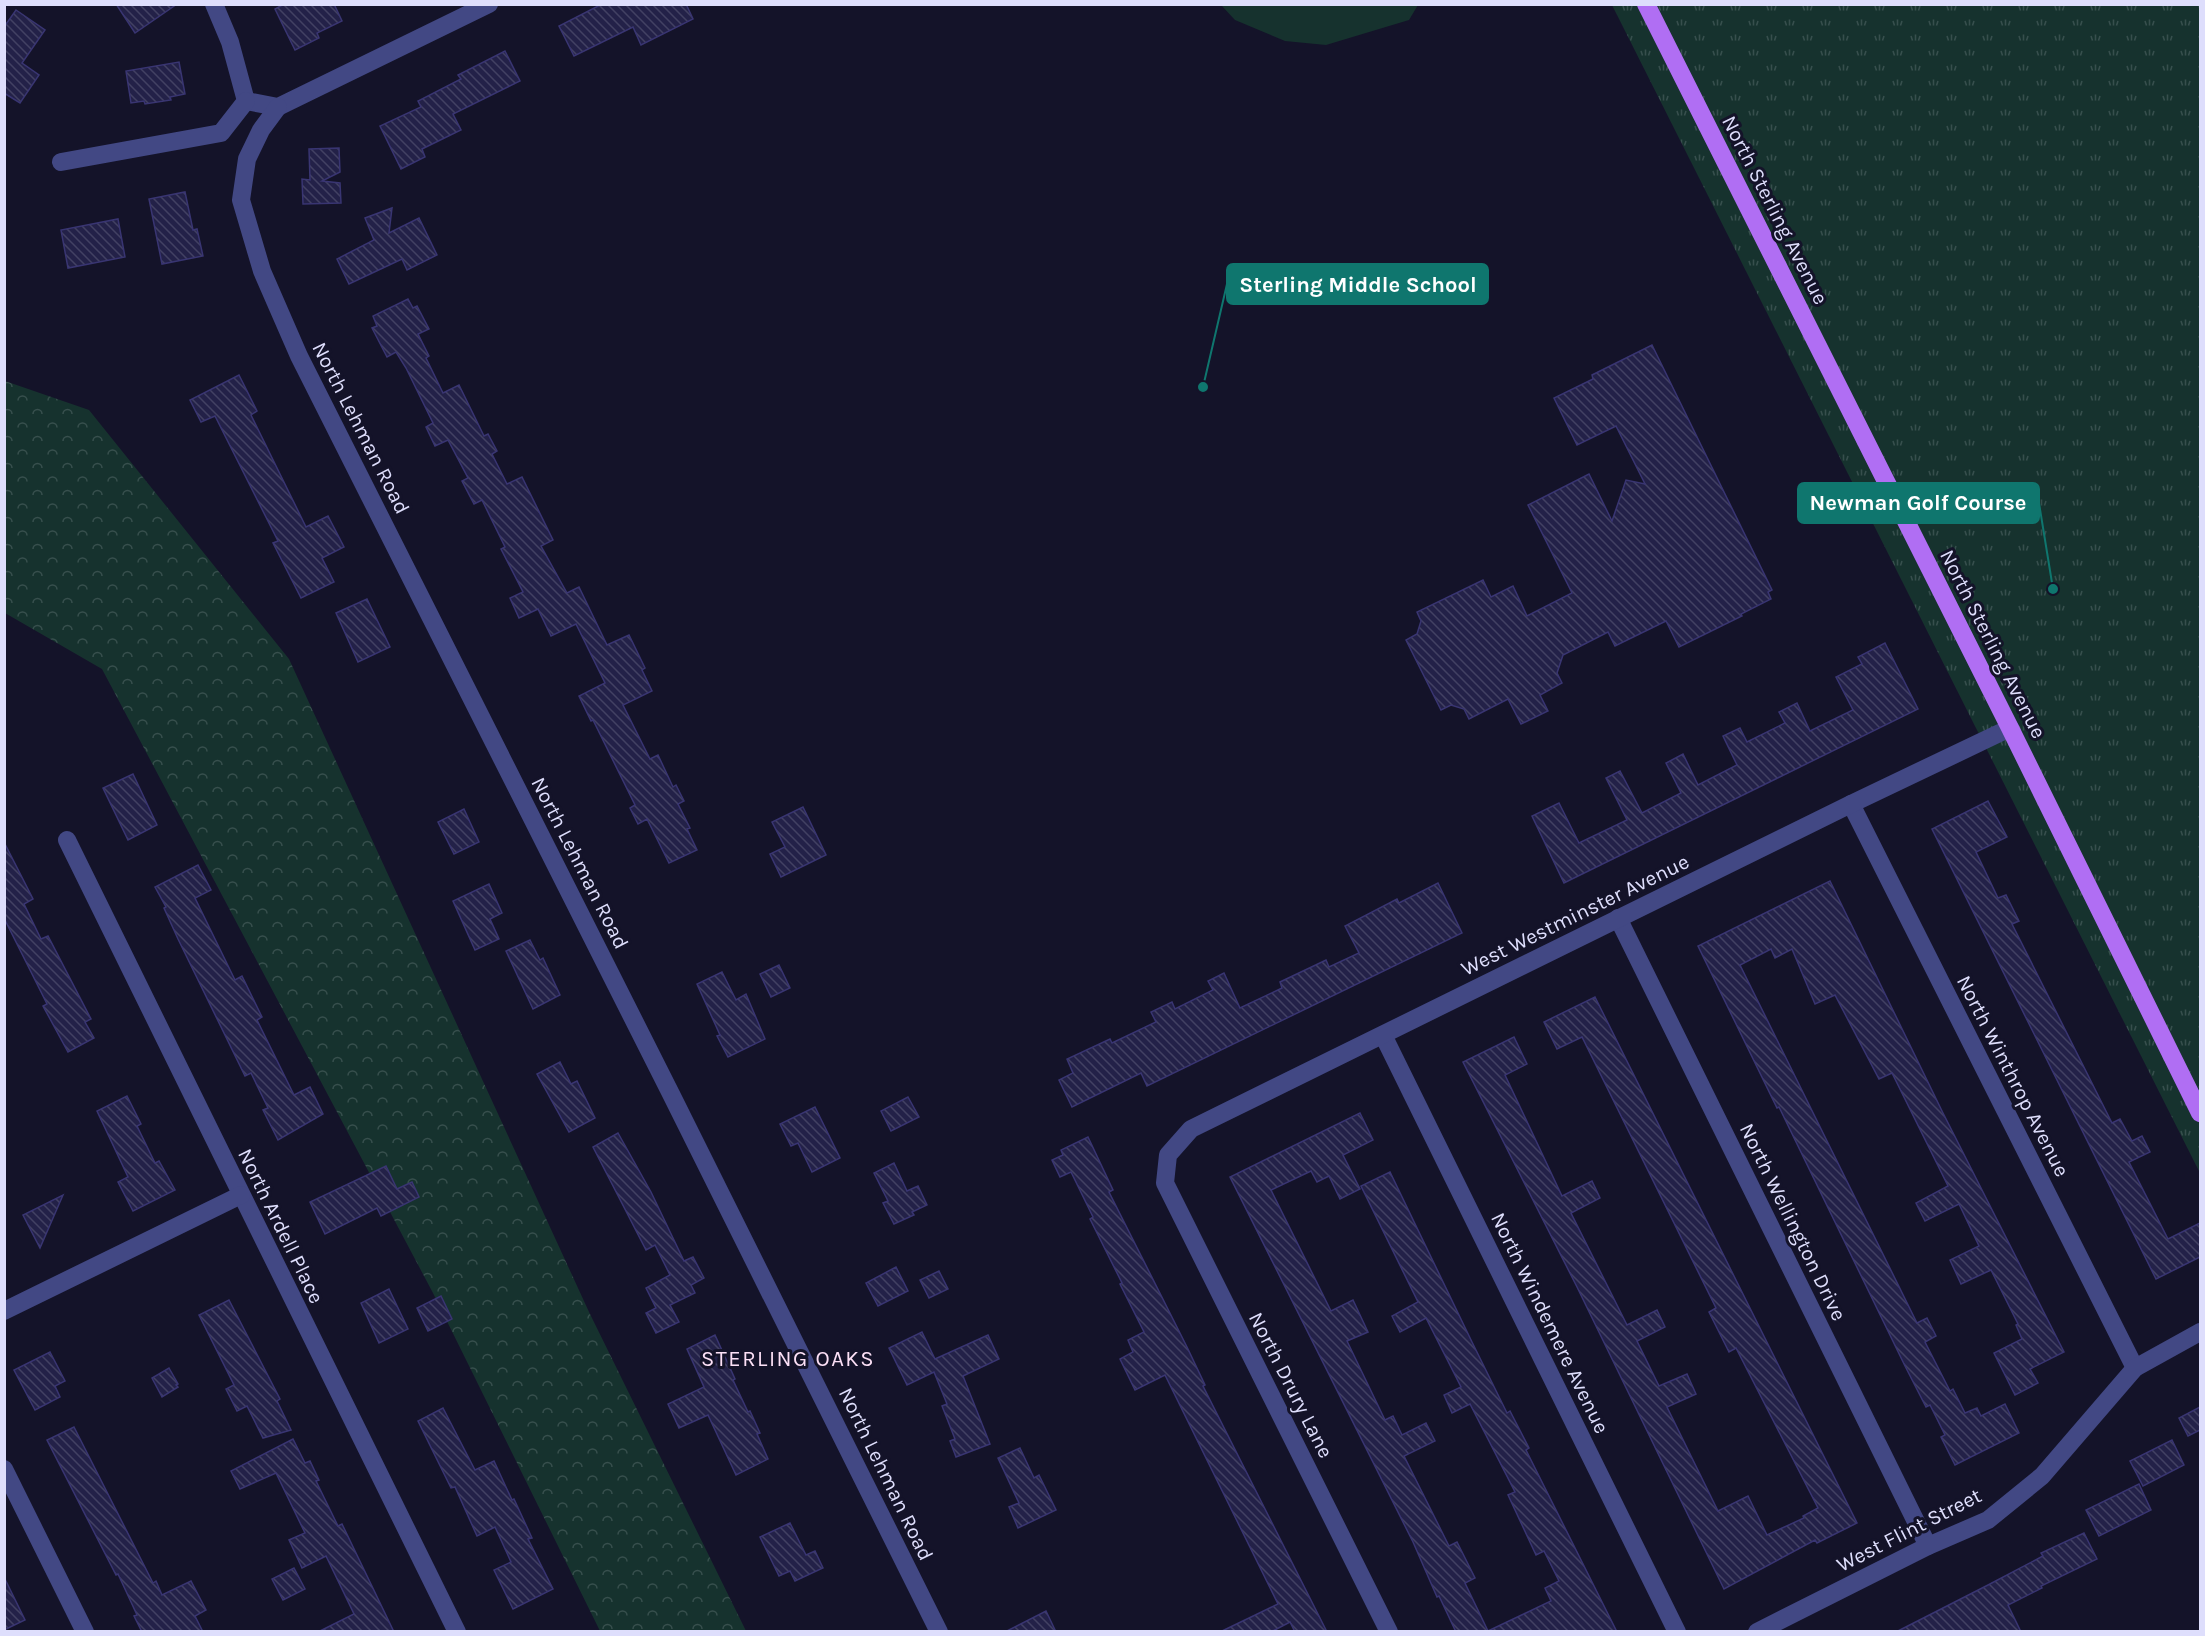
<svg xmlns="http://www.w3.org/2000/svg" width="2205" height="1636" viewBox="0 0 2205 1636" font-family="Karla,sans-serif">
<defs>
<pattern id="grass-tufts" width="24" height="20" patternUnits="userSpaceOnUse" patternTransform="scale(1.5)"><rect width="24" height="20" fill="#16322e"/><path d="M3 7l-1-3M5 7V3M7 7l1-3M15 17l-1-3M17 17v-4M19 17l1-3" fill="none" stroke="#374f4d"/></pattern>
<pattern id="forest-crowns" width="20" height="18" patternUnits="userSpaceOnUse" patternTransform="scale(1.5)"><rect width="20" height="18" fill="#16322e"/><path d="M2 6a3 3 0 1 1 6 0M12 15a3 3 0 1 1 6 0" fill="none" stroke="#374f4d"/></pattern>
<pattern id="building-back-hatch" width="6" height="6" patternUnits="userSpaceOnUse" patternTransform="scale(1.5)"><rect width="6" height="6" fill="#232148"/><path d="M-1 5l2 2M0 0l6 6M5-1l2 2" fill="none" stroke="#424163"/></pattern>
</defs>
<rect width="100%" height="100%" fill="#141329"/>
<path fill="url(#grass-tufts)" d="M1612 5H2200V1173Z"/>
<path fill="url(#forest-crowns)" d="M5 381 89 410 289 659 589 1312 746 1631H600L433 1293 102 669 5 613Z"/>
<path fill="#16322e" d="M1221 5H1418L1409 20 1326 45 1285 41 1235 20Z"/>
<g fill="url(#building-back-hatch)" stroke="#393572" stroke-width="1.5">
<path d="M116 4H177L135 33Z"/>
<path d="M284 4H334L342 21 317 33 319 38 295 50 275 9Z"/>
<path d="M602 4H686L693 19 641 45 633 27 574 56 559 26Z"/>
<path d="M16 10 45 30 22 63 39 75 20 103 4 93V27Z"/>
<path d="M505 51 520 81 453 114 461 130 422 149 425 157 401 169 380 126 421 107 418 101 461 79 458 75Z"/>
<path d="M179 62 185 94 170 97 171 100 145 104 144 101 131 103 126 71Z"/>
<path d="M339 148 340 172 322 181 340 183 341 203 303 204 302 179 310 180 309 149Z"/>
<path d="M185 192 193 230 197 229 203 256 162 264 149 199Z"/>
<path d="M392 208 389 233 419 218 437 255 407 270 402 259 349 284 337 259 374 240 365 218Z"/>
<path d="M118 219 125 257 68 268 61 230Z"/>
<path d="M408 299 413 308 417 306 429 329 418 334 429 356 426 358 443 393 459 385 484 436 488 434 497 451 492 454 507 484 522 477 553 540 541 546 567 593 579 587 607 645 629 635 645 668 642 670 652 691 623 705 650 759 658 755 673 787 676 785 684 801 678 804 690 828 687 829 697 850 669 863 647 819 638 824 630 808 635 805 593 720 591 721 579 696 605 683 576 624 551 636 538 609 519 618 510 598 523 592 501 549 505 547 482 500 474 504 462 481 468 478 448 440 435 446 426 427 433 423 406 368 396 352 387 357 372 328 377 326 373 316Z"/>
<path d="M1652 345 1772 590 1768 592 1771 599 1741 614 1742 616 1679 647 1666 621 1615 646 1608 632 1563 655 1557 673 1562 683 1540 695 1548 711 1521 724 1508 699 1469 719 1464 709 1451 705 1441 710 1406 640 1417 634 1421 621 1417 612 1483 580 1491 597 1513 586 1527 616 1572 593 1528 505 1589 474 1612 521 1626 480 1645 484 1616 426 1577 445 1554 398 1593 379 1592 375Z"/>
<path d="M239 375 257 411 251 415 306 527 328 516 344 547 322 558 334 582 301 598 273 543 278 541 215 416 201 422 190 400Z"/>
<path d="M367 599 390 647 358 662 336 613Z"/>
<path d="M1885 643 1918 709 1564 883 1532 816 1559 803 1579 843 1627 820 1606 778 1620 771 1642 813 1681 793 1666 763 1683 754 1698 785 1737 765 1723 736 1740 728 1747 742 1785 723 1779 712 1797 703 1810 731 1853 710 1836 677 1862 664 1858 657Z"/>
<path d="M133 774 157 825 128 840 103 788Z"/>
<path d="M1988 801 2007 837 1976 852 1998 898 2006 895 2019 921 2012 924 2112 1123 2120 1119 2132 1141 2142 1136 2150 1152 2129 1162 2168 1239 2200 1223V1257L2156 1279 1932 829Z"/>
<path d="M803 807 826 855 781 877 770 854 785 847 772 822Z"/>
<path d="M464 809 479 842 454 854 438 822Z"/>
<path d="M4 842 33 899 24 904 41 939 48 936 91 1019 85 1022 94 1038 68 1052 43 1006 47 1004 4 918Z"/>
<path d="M198 865 211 890 195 898 235 980 242 976 262 1017 257 1020 294 1095 310 1087 323 1114 278 1140 263 1110 268 1108 251 1073 245 1076 178 939 164 908 166 907 155 887Z"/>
<path d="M1830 881 1943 1113 2064 1352 2030 1369 2038 1383 2015 1395 1994 1353 2022 1339 2016 1325 2018 1324 1991 1270 1961 1284 1950 1260 1979 1246 1959 1204 1925 1221 1916 1203 1948 1186 1892 1073 1879 1079 1835 995 1815 1004 1792 949 1775 958 1771 949 1740 965 1917 1323 1927 1318 1936 1336 1925 1342 1950 1391 1953 1389 1965 1413 1977 1408 1981 1416 2005 1404 2019 1433 1955 1465 1941 1437 1945 1435 1930 1405 1926 1407 1905 1366 1779 1107 1777 1108 1698 946Z"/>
<path d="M1438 883 1462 933 1147 1086 1141 1073 1072 1107 1059 1080 1073 1073 1067 1059 1110 1039 1112 1043 1156 1022 1151 1012 1172 1002 1175 1009 1213 990 1208 981 1224 973 1240 1008 1282 988 1280 982 1326 960 1329 967 1359 953 1345 926 1397 899 1399 903Z"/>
<path d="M489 884 502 913 490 919 499 939 475 950 453 901Z"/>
<path d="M530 940 540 960 543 958 560 995 533 1009 506 951Z"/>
<path d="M779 965 790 988 771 997 760 974Z"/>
<path d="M722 972 736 1000 746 994 765 1039 728 1057 717 1036 720 1035 697 984Z"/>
<path d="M1595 997 1857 1523 1817 1543 1815 1540 1724 1589 1577 1287 1463 1062 1514 1037 1527 1064 1505 1075 1562 1196 1592 1181 1600 1198 1571 1213 1627 1325 1657 1310 1665 1327 1637 1341 1659 1386 1687 1374 1696 1394 1667 1407 1718 1511 1748 1496 1767 1535 1804 1518 1803 1516 1818 1508 1736 1348 1729 1352 1709 1312 1716 1308 1582 1037 1557 1049 1544 1022Z"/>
<path d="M560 1062 571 1084 577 1081 595 1118 569 1132 537 1074Z"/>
<path d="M127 1096 141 1124 137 1126 155 1163 159 1161 175 1190 133 1211 118 1182 128 1177 97 1111Z"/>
<path d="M908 1097 919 1117 891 1131 881 1111Z"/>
<path d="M815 1107 840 1158 812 1172 798 1143 791 1146 780 1124Z"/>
<path d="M1360 1113 1373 1140 1343 1155 1360 1189 1340 1199 1329 1176 1317 1182 1311 1171 1271 1190 1331 1311 1353 1300 1368 1332 1347 1341 1385 1420 1393 1416 1402 1435 1426 1423 1435 1441 1404 1456 1449 1546 1457 1542 1475 1578 1465 1583 1488 1631 1551 1601 1545 1588 1559 1581 1544 1551 1536 1555 1508 1495 1515 1492 1470 1404 1452 1413 1444 1395 1461 1387 1426 1318 1400 1332 1392 1316 1418 1302 1361 1186 1390 1172 1472 1342 1507 1413 1510 1411 1529 1448 1526 1450 1617 1632H1456L1439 1596 1437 1597 1413 1542 1230 1177Z"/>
<path d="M618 1133 651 1192 684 1261 693 1257 704 1278 691 1285 695 1293 670 1305 679 1322 656 1333 646 1313 656 1308 646 1288 670 1275 655 1245 646 1250 593 1147Z"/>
<path d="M1088 1137 1113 1190 1109 1192 1187 1347 1205 1385 1203 1386 1327 1632H1295L1290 1622 1271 1632H1220L1278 1604 1165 1375 1135 1390 1120 1359 1133 1352 1128 1340 1144 1332 1120 1284 1122 1283 1090 1219 1093 1217 1071 1172 1060 1177 1052 1160 1063 1155 1061 1150Z"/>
<path d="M894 1163 907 1191 918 1186 927 1205 912 1212 914 1215 894 1224 883 1203 888 1201 874 1173Z"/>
<path d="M386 1166 397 1189 412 1182 419 1197 381 1216 377 1208 325 1234 310 1202Z"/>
<path d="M63 1195 40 1248 23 1215Z"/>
<path d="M896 1267 908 1291 878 1306 866 1283Z"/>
<path d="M939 1271 948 1289 929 1298 920 1280Z"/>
<path d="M389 1289 408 1329 379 1343 361 1303Z"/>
<path d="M441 1296 452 1319 428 1331 417 1308Z"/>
<path d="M229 1300 280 1399 277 1401 291 1430 263 1438 247 1406 237 1411 226 1389 234 1385 199 1315Z"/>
<path d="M922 1332 935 1359 988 1335 999 1359 963 1376 990 1444 956 1457 950 1441 955 1439 942 1406 947 1404 934 1372 907 1385 889 1348Z"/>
<path d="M715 1335 735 1379 733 1380 748 1412 750 1411 760 1433 757 1434 768 1459 736 1475 708 1415 679 1428 668 1404 704 1387 687 1349Z"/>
<path d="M50 1352 65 1381 55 1386 60 1397 35 1410 14 1370Z"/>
<path d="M169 1368 178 1384 176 1385 178 1387 162 1397 152 1378Z"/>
<path d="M2200 1407V1430L2188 1436 2179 1418Z"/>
<path d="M443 1408 475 1470 494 1461 512 1500 514 1499 532 1538 528 1539 553 1589 513 1609 494 1570 511 1562 495 1527 477 1536 455 1487 451 1488 418 1421Z"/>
<path d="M74 1427 153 1583 156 1581 162 1595 191 1581 206 1610 195 1616 203 1632H142L134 1616 137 1615 118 1574 116 1575 47 1440Z"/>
<path d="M293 1439 305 1463 310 1461 319 1480 316 1481 338 1526 342 1524 394 1632H318L354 1614 326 1556 302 1568 289 1540 305 1533 276 1473 240 1489 231 1471Z"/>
<path d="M2172 1440 2184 1465 2143 1486 2130 1461Z"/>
<path d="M1020 1448 1034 1478 1039 1475 1056 1510 1018 1528 1009 1507 1019 1503 998 1458Z"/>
<path d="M2139 1484 2151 1510 2099 1536 2086 1510Z"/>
<path d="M790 1523 806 1555 815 1551 823 1568 795 1581 790 1571 779 1576 760 1537Z"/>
<path d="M2084 1533 2097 1559 2041 1586 2042 1588 2008 1605 2021 1632H1896L1988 1585 2043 1556 2041 1553Z"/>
<path d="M294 1568 305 1589 283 1600 272 1579Z"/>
<path d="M4 1577 25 1620 4 1630Z"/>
<path d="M1046 1611 1056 1632H1005Z"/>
</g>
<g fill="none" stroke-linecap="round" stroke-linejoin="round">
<g stroke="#424884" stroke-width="18">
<path d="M214 4 230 42 246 101"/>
<path d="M246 101 278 107 489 4"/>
<path d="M278 107 261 130 247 159 241 200 262 271 299 356 671 1094 939 1632"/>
<path d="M61 162 221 133 246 101"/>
<path d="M1851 804 2135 1368"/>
<path d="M67 840 457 1632"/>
<path d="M1618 918 1928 1546"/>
<path d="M1383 1035 1677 1632"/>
<path d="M4 1311 241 1195"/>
<path d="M4 1469 85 1632"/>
<path d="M1389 1632 1165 1183 1168 1155 1191 1129 1851 804 2010 728"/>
<path d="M1757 1632 1928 1546 1988 1520 2042 1476 2135 1368 2200 1332"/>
</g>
<path stroke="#b06ef3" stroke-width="18" d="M1646 4 2010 728 2200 1113"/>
</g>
<g text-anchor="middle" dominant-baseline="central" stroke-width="6" stroke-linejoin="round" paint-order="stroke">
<g font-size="21" fill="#dedefc" stroke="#141329">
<text transform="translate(1775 210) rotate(63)">North Sterling Avenue</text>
<text transform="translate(361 428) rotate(63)">North Lehman Road</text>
<text transform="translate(1993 644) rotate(63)">North Sterling Avenue</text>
<text transform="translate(580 863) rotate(63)">North Lehman Road</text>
<text transform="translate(1575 915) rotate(-26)">West Westminster Avenue</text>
<text transform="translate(2013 1076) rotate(63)">North Winthrop Avenue</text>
<text transform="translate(1793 1222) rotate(64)">North Wellington Drive</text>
<text transform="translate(281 1226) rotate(64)">North Ardell Place</text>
<text transform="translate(1550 1323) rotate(64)">North Windemere Avenue</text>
<text transform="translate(1291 1385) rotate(63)">North Drury Lane</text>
<text transform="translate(886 1474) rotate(64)">North Lehman Road</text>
<text transform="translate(1909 1530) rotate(-27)">West Flint Street</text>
</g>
<g font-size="22" letter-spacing="1.5" fill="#fce0f6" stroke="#141329">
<text x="788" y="1359">STERLING OAKS</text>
</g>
</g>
<path fill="none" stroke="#0f766e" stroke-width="2" d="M1203 387L1227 284M2053 589L2039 503"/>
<g fill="#0f766e" stroke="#141329" stroke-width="2">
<circle cx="1203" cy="387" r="6"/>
<circle cx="2053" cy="589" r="6"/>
</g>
<g fill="#0f766e" stroke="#0f766e" stroke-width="2">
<rect x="1227" y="264" width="261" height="40" rx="6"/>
<rect x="1798" y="483" width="241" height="40" rx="6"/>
</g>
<g font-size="22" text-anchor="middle" font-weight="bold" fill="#fff">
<text x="1358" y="292">Sterling Middle School</text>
<text x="1918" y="510">Newman Golf Course</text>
</g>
<rect width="2205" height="1636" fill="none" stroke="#dedefc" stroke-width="12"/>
</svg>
